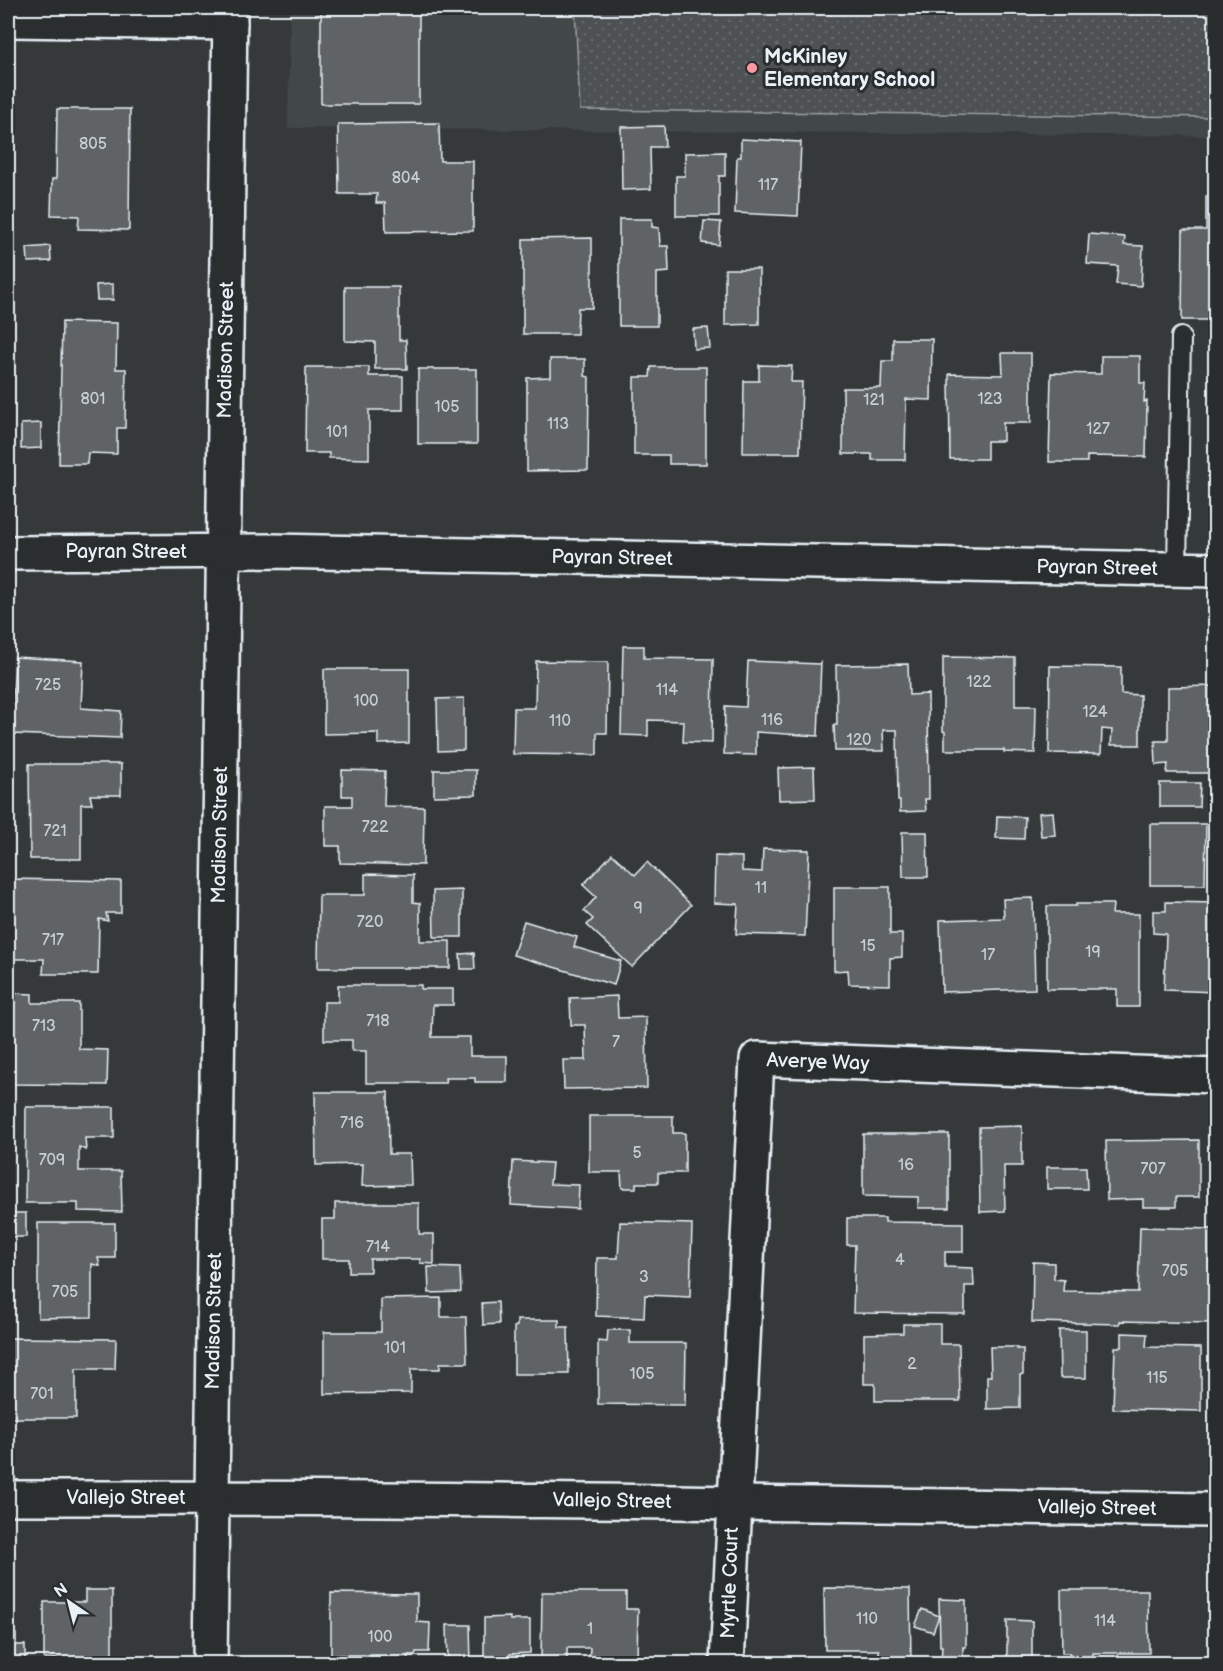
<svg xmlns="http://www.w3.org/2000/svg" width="1223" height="1671" viewBox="0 0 1223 1671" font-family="'Balsamiq Sans',sans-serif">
<defs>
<pattern id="grass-dots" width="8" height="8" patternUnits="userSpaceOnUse" patternTransform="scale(1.5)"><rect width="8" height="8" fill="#4d5152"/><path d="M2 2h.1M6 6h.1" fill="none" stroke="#676a6c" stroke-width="1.8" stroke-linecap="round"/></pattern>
</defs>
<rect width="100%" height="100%" fill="#35393a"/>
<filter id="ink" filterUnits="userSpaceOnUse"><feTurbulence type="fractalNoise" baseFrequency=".0167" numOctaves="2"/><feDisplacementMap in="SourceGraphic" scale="12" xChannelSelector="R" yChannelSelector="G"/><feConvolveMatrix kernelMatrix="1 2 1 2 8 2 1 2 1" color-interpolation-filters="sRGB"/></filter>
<g filter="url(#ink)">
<path fill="#424647" d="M290 8H1215V136L288 128Z"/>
<path fill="url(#grass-dots)" stroke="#9aa1a5" stroke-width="1.5" d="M575 8H1215V117L580 110Z"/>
<g fill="#5f6365" stroke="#e8f1f8" stroke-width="1.5">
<rect x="321" y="8" width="98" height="96"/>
<path d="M57 109H130L129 230 78 229 79 216 51 215 52 179H56Z"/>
<path d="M8 111H10L11 198H8Z"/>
<path d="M439 123 440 161H473V231L386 232 385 203H376L377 194H339L338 124Z"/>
<path d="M664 126 665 147H650L651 189 622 190 621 127Z"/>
<path d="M741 139 801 142 798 216 735 213 737 157H741Z"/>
<path d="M725 152V176H719V216H676V176H685V153Z"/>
<path d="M1206 196 1216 197V320H1182L1183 230H1206Z"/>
<path d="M619 219H652V227L659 228 660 246H668L669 272 657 273V326H619Z"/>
<path d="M704 221 721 222 719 245 702 243Z"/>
<path d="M1089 234 1125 237 1124 245 1143 246 1141 286 1116 284 1118 266 1087 264Z"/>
<path d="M592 238V308H578L577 334H523V239Z"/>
<path d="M50 246 51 261 28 262 27 248Z"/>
<path d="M725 269H759V324L725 325Z"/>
<path d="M113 284V300H97L96 285Z"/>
<path d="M8 285H13L14 306H8Z"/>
<path d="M345 287H399V340H406L407 369H375V342L345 341Z"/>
<path d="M62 322 117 323 116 369H126L125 428H117V454L88 453 87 464H59Z"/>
<path d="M708 328 710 348 694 349 693 329Z"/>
<path d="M893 339H932L931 400 906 399 905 460H872V454H843V388H881L882 361H893Z"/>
<path d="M1002 353H1031V423H1003V441H987V459H950L949 374 1003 375Z"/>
<path d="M1101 356H1140V383H1145L1144 402 1147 401 1146 457 1087 456V462H1049L1051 373 1101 374Z"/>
<path d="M550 359H585V376L589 377 588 470 527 471V378L550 377Z"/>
<path d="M759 365 792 366 791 382H802L800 453H743L744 381H759Z"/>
<path d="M306 367H369V376H403V410H369V459L329 458V453H305Z"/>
<path d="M651 367H706V464H669V455H634V377H650Z"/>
<rect x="418" y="369" width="59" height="75"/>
<path d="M41 423V448L21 449V424Z"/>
<path d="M623 646H644V658L713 659 712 743 683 742 684 721 648 720V736L621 735Z"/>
<path d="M15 657 83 661 81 708 121 711 120 738 11 734Z"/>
<path d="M943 657 1015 658V706H1036L1035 753 1004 752V750H945V732L943 731Z"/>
<path d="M536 661 608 662 607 733H597V755L513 754 514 708H535Z"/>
<path d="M748 661 819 664 821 662 818 736 756 732V755L724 754 725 706 746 707Z"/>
<path d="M908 664 909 695 928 694 929 799H925L926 811 900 812V801H898L897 730H883L884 751H835L834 725H837L836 665Z"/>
<path d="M1050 666 1121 667V694L1140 695V745H1111L1112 730 1102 729 1101 754 1049 753Z"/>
<path d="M324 669H409V743L378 744V733L324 734Z"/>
<path d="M1216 686V773H1167L1168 764 1156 765 1155 741H1168V687Z"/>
<path d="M464 698V750L438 751 437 699Z"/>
<path d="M29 764H121V795H90L92 804H81V859H30Z"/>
<path d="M814 767 815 799 779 800 778 768Z"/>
<path d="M342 770 385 771 384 806 424 807 423 865 340 863V846H325V806H352V796H342Z"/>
<path d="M434 770H476V795L434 796Z"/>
<path d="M1160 783H1200L1199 807H1160Z"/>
<path d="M1053 812 1055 835 1041 836 1039 813Z"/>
<path d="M997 816 1025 817 1024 839 996 838Z"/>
<path d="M1150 824H1206L1205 885H1150Z"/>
<path d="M902 832H927L928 877H903Z"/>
<path d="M763 849 809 850 805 936 736 934 738 904 714 903 715 856 742 857V871L762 872Z"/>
<path d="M612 854 635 875 647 862 691 905 632 967 587 925 593 919 584 911 596 897 583 885Z"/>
<path d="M365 874 413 875V902L420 903V941H450V968H318L319 895H365Z"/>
<path d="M8 879 121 881V913H106L108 921 99 919 98 974H43L44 959H8Z"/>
<path d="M834 887H890V934H902V957L890 958V985L849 984 848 970 834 971Z"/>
<path d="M462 890V937H434L433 891Z"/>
<path d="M1033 898 1035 989 942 992 940 920 1004 918 1003 899Z"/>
<path d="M1166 902 1216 903V992L1164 990 1166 934 1153 933V911H1166Z"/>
<path d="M1076 904H1113L1112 914H1139V1007H1117V989H1047V906H1076Z"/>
<path d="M524 921 577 937 574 947 621 961 614 985 513 955Z"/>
<path d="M474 953 475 969H461L460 954Z"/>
<path d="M338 985H421V989H453V1005H433L432 1037H470V1056H507V1082H475V1078H445L446 1083H366V1051H352V1040H324V1002H338Z"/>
<path d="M10 993 32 994V1003H79V1049L108 1050 107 1085 9 1084Z"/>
<path d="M617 996 618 1018 646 1017 647 1088 564 1089 563 1060H586L585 1025H571L570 998Z"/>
<path d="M315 1092H388L389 1154H410L411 1185 362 1186 363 1164 316 1165Z"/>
<path d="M26 1107H114V1138H85L86 1150 79 1147V1171H121L122 1212 78 1211V1203H25Z"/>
<path d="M589 1116H673V1133H685V1173H658V1183H636V1188H622L621 1172H589Z"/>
<path d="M1022 1126V1166H1004L1005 1211 980 1212 979 1127Z"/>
<path d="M863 1134H949V1208H918V1197L863 1196Z"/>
<path d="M1199 1140V1197H1176V1207H1143V1199L1107 1200 1106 1141Z"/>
<path d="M513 1161 552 1163 550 1184 579 1185 578 1209 511 1205Z"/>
<path d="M1047 1167H1086L1087 1189H1047Z"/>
<path d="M335 1203H419V1234H434V1264L420 1263V1259H370V1272H349V1259H322V1219H335Z"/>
<rect x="11" y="1213" width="15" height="24"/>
<path d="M847 1218H885V1222L963 1223V1252H945V1267L973 1268 974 1286H965V1314L853 1313 855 1245H847Z"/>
<path d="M620 1222 692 1224 690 1297 645 1295 644 1318 596 1316 597 1258H618Z"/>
<path d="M38 1223H115V1258H98L100 1266 92 1264V1317L38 1318Z"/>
<path d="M1140 1227 1212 1229 1210 1323 1120 1321V1324L1032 1322 1033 1262 1054 1263V1279L1064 1280 1063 1291 1138 1292Z"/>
<path d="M428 1267 460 1268 461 1292 429 1293Z"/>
<path d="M441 1298V1317H466L467 1363H440V1369H411V1393L324 1394V1332H381V1299Z"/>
<path d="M498 1302 499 1324 483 1325 482 1303Z"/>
<path d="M517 1320H559V1327H568L569 1374H514V1327L517 1326Z"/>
<path d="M903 1324H940V1344H959L960 1401H875V1384H864V1334L903 1333Z"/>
<path d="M608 1330H630V1343H686L685 1405 598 1404V1341L607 1342Z"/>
<path d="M1059 1330H1086V1378H1060Z"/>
<path d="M1122 1333 1147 1334 1146 1347 1201 1348V1411L1113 1409 1115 1347H1122Z"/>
<path d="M8 1338 116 1339 115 1369H76V1418H8Z"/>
<path d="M990 1347H1017V1349H1023V1374L1020 1375V1408L987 1409V1376H991Z"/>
<path d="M824 1588 910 1589 911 1663H879V1650H825Z"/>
<path d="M85 1590H112V1658L44 1659V1602H85Z"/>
<path d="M1061 1590H1148L1149 1653H1093V1664H1070V1653H1062Z"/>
<path d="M542 1592H626V1609H638L637 1662 627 1661V1664H604V1660H589L590 1648H567V1664H541Z"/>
<path d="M331 1593 417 1594V1622L430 1623 429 1652H416L415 1655H409L408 1664H386V1655H331Z"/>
<path d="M939 1599 966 1600V1647H963V1664H941L942 1646H940Z"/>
<path d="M922 1609 939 1616 933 1632 915 1626Z"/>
<path d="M510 1617V1620H530V1653L510 1654V1660H484V1618Z"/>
<path d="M1007 1620 1032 1621V1664H1007Z"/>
<path d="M447 1625H470L471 1664H448Z"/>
<path d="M8 1634H16V1645H25V1664H8Z"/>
</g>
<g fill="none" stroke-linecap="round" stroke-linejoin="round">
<g stroke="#e8f1f8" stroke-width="22">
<path id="lane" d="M1177 569 1181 337"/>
</g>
<g stroke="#e8f1f8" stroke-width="38">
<g id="street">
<path d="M8 20 230 23"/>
<path d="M8 1498C410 1497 813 1504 1216 1510"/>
<path d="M210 1664 230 8"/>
<path d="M727 1664 757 1059 1216 1076"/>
</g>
</g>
<g stroke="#e8f1f8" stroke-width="38">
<path id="secondary" d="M8 553 272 551 1216 570"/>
</g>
<use href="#lane" stroke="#2a2d2e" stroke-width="18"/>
<use href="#street" stroke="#2a2d2e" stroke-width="33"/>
<use href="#secondary" stroke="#2a2d2e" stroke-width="33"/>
</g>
</g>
<circle fill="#ff9aa2" stroke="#2a2d2e" stroke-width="2" cx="752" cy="68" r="6"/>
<g text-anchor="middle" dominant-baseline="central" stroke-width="6" stroke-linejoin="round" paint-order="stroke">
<g font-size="16" fill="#c6ced3">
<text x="93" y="144">805</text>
<text x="406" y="178">804</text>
<text x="768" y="185">117</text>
<text x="93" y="399">801</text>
<text x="990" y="399">123</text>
<text x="874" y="400">121</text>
<text x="447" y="407">105</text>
<text x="558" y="424">113</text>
<text x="1098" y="429">127</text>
<text x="337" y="432">101</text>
<text x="979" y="682">122</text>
<text x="48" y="685">725</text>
<text x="667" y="690">114</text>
<text x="366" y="701">100</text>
<text x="1095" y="712">124</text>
<text x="772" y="720">116</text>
<text x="560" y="721">110</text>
<text x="859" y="740">120</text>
<text x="375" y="827">722</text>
<text x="55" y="831">721</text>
<text x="761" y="888">11</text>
<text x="638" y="908">9</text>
<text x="370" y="922">720</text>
<text x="53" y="940">717</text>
<text x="868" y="946">15</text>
<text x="1093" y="952">19</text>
<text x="988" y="955">17</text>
<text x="378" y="1021">718</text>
<text x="44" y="1026">713</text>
<text x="616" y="1042">7</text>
<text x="352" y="1123">716</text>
<text x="637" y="1153">5</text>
<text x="52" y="1160">709</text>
<text x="906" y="1165">16</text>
<text x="1153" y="1169">707</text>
<text x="378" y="1247">714</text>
<text x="900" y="1260">4</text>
<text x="1175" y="1271">705</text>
<text x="644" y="1277">3</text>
<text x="65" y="1292">705</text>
<text x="395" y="1348">101</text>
<text x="912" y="1364">2</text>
<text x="642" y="1374">105</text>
<text x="1157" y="1378">115</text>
<text x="42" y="1394">701</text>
<text x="867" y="1619">110</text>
<text x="1105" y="1621">114</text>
<text x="590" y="1629">1</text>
<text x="380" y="1637">100</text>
</g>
<g font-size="20" font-weight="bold" fill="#e8f1f8" stroke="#2a2d2e" text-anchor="start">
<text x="764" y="57">McKinley<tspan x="764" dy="23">Elementary School</tspan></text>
</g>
<g font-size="20" fill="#e8f1f8" stroke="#2a2d2e">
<text transform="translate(226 350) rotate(-89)">Madison Street</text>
<text x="126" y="552">Payran Street</text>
<text transform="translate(612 558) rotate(1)">Payran Street</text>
<text transform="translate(1097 568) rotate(1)">Payran Street</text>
<text transform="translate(220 835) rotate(-89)">Madison Street</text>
<text transform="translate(818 1062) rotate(2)">Averye Way</text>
<text transform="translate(214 1321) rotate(-89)">Madison Street</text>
<text x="126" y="1498">Vallejo Street</text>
<text transform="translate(612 1501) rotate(1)">Vallejo Street</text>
<text transform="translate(1097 1508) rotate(1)">Vallejo Street</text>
<text transform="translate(730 1583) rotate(-88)">Myrtle Court</text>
</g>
</g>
<rect width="1223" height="1671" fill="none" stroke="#2a2d2e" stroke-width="30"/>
<rect x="15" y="15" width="1193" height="1641" fill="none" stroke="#e8f1f8" stroke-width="2" filter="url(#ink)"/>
<g transform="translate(69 1602) rotate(325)" stroke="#2a2d2e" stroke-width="4.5" paint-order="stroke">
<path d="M0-4.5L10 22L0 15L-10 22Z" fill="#e8f1f8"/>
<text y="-9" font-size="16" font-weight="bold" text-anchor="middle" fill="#e8f1f8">N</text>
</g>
</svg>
